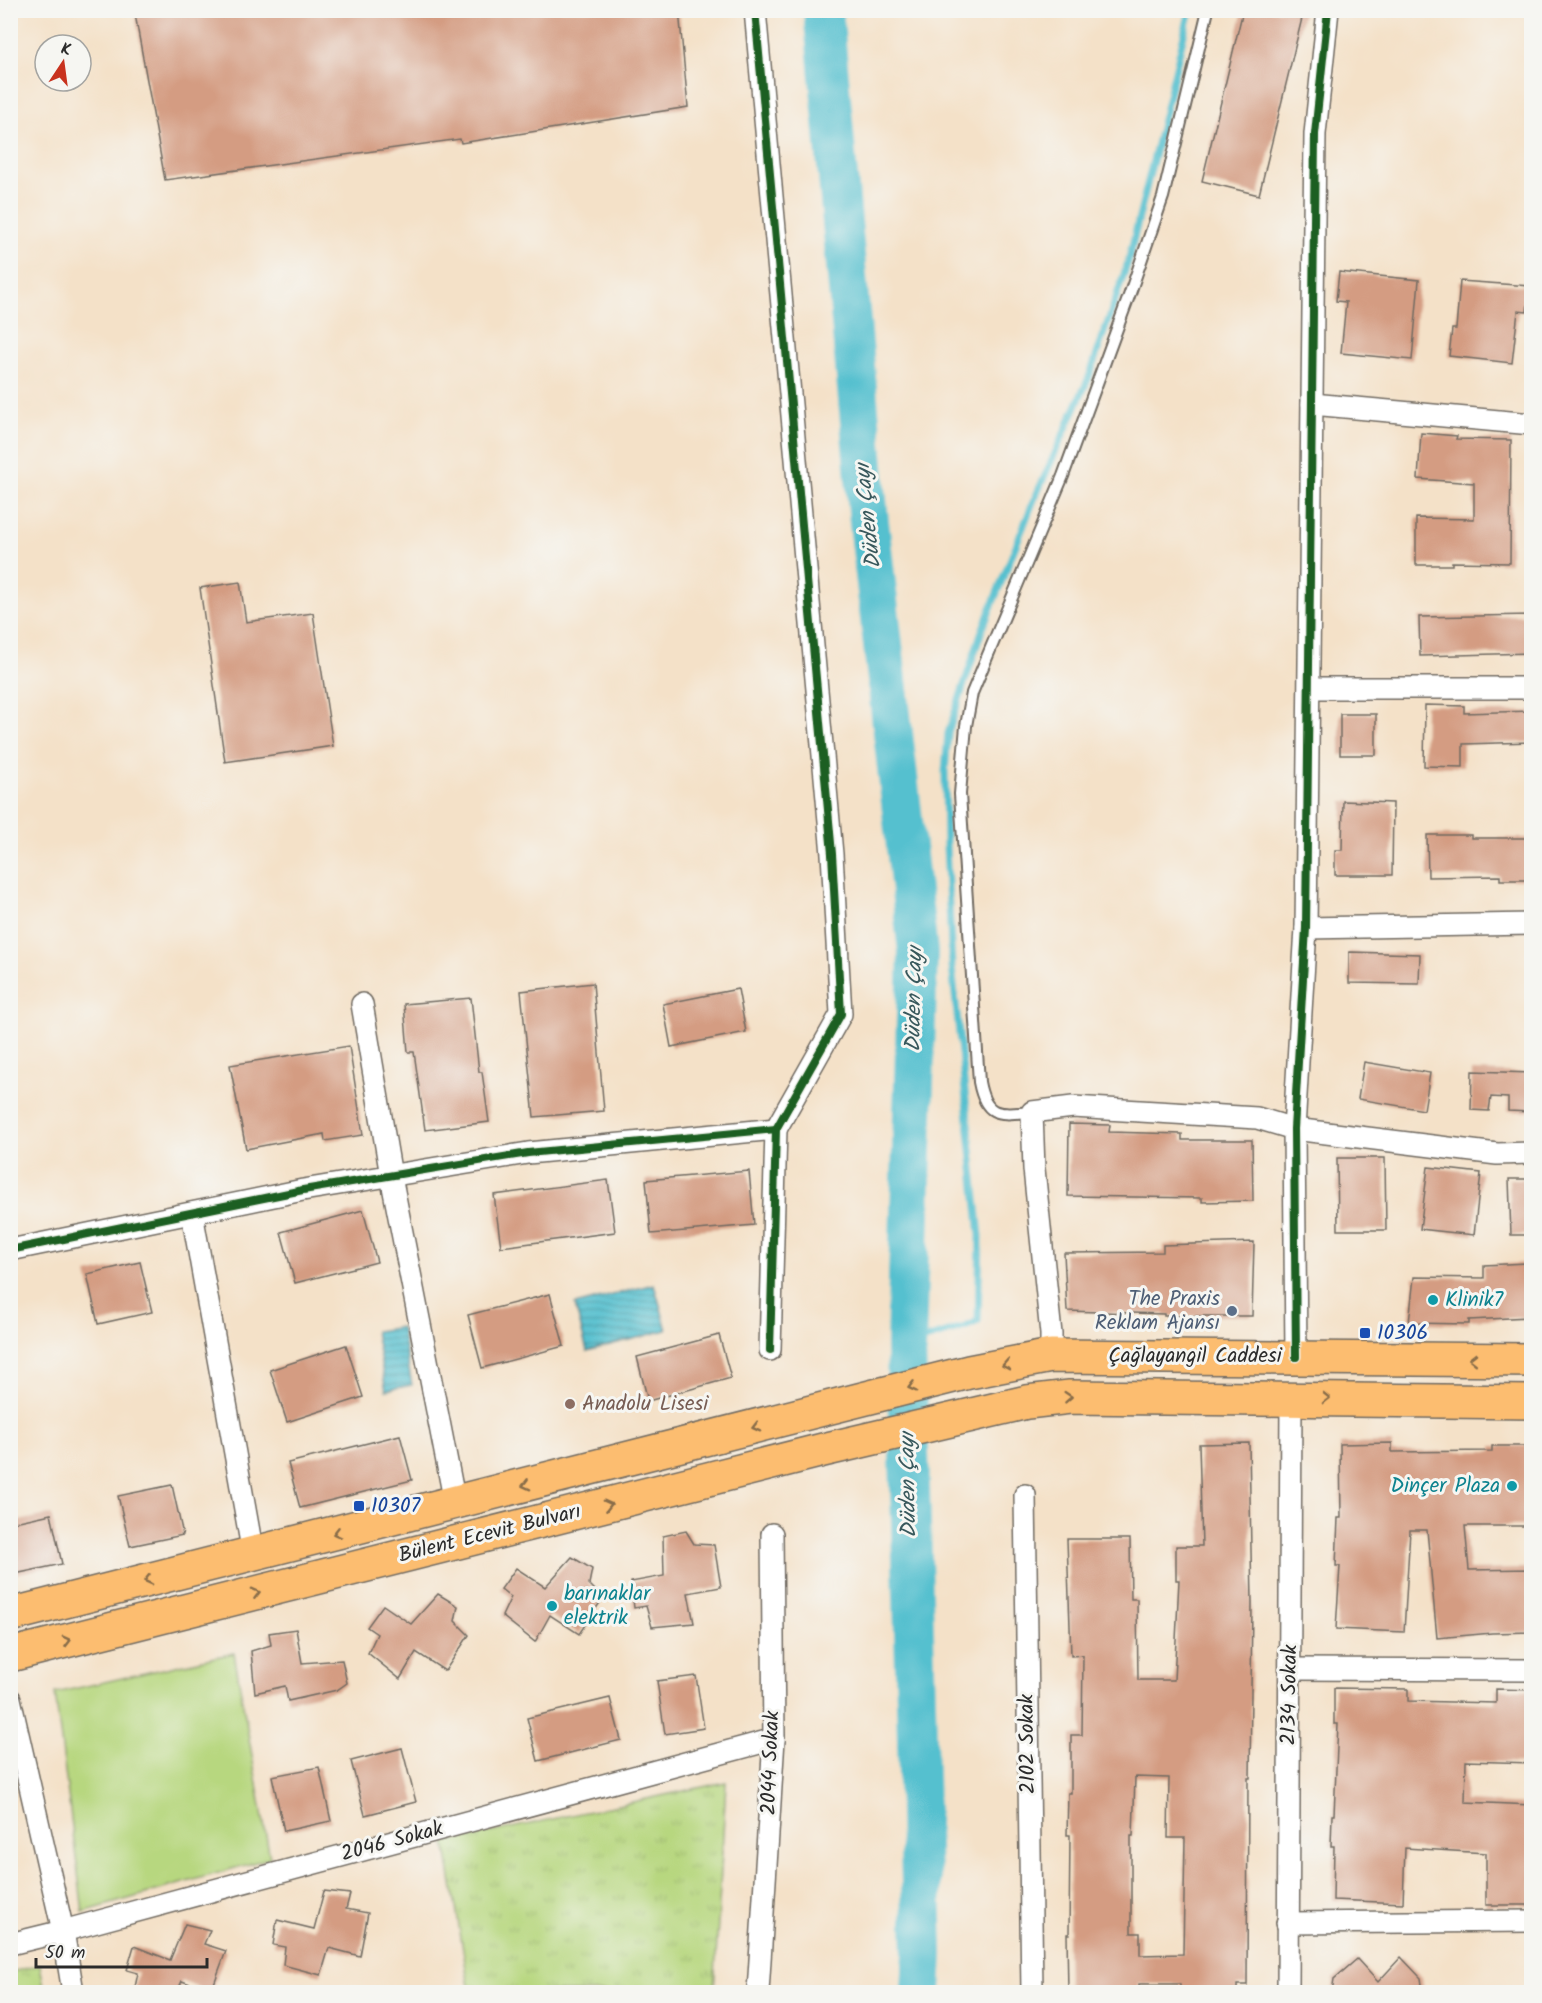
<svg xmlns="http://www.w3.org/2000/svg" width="1542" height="2003" viewBox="0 0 1542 2003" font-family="Kalam,sans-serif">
<defs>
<pattern id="grass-tufts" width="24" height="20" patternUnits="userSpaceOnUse" patternTransform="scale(1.5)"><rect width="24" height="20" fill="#b7d77f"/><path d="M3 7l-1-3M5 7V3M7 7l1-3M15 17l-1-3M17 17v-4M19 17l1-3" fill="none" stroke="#9eb96e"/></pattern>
<pattern id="water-rules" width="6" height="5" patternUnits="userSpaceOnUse" patternTransform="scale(1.5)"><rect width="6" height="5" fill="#55c0cf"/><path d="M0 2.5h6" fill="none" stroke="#479ca8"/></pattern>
</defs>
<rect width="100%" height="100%" fill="#f6f6f2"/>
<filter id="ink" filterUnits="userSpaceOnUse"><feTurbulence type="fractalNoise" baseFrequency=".0167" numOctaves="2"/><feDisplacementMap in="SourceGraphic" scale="12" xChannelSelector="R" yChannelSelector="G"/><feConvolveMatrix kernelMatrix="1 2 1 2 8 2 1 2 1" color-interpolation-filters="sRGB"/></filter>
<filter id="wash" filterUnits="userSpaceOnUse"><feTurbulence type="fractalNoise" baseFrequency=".008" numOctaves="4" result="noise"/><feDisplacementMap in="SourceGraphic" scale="24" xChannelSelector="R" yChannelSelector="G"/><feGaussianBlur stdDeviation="1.35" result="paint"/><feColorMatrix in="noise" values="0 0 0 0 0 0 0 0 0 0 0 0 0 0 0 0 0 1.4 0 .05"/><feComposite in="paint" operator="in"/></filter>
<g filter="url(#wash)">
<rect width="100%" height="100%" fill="#f4e1c8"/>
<g fill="url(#grass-tufts)" stroke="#718155" stroke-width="1.5">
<path d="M726 1782 714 1992H470L445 1842Z"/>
<path d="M40 1965 45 1992H11V1972Z"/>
</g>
<path fill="#b7d77f" stroke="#718155" stroke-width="1.5" d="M234 1653 270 1858 83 1912 55 1693Z"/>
<g fill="url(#water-rules)" stroke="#40767d" stroke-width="1.5">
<path d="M654 1284 667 1330 587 1351 575 1305Z"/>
<path d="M401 1327 412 1385 386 1390 375 1331Z"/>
</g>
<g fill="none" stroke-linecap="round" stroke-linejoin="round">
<path stroke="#55c0cf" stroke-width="7" d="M906 1345 965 1327 978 1321 980 1236 952 966 946 845 945 772 948 733 981 633 1034 500 1089 377 1128 262 1190 10"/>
<path stroke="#55c0cf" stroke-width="40" d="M823 10 869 522 918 952 906 1345 923 1954 921 1992"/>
</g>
<g id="blocks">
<g fill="#d49c82" fill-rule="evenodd">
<path d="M160 10H679L688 107 461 143 460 139 165 180 135 14Z"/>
<path d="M1243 10H1304L1259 195 1202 181Z"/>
<path d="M1339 272 1419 280 1412 360 1341 353 1346 302 1336 301Z"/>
<path d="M1460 281 1530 286 1527 312 1518 311 1512 363 1449 356 1452 329H1456Z"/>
<path d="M1421 433 1457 436 1456 439 1511 440 1510 563 1452 562V565H1416V518L1474 519V483L1418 479Z"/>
<path d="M240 582 246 622 313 613 333 746 225 762 200 588Z"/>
<path d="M1532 615V653L1420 656 1419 617Z"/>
<path d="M1425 705 1464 706V713L1532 711V742L1463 744V767L1424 766Z"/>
<rect x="1340" y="714" width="36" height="41"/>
<path d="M1343 801 1393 803 1392 875H1335V850H1342Z"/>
<path d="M1427 835H1471V838H1532V880H1500V876L1428 877Z"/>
<path d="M1349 952 1420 954 1419 984 1349 983Z"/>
<path d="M593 983 604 1111 534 1117 521 991Z"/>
<path d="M738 989 746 1032 671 1047 663 1004Z"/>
<path d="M471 998 479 1072H482L489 1122 425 1130 414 1052H408L404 1004Z"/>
<path d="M349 1046 363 1135 325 1141 324 1134 246 1149 230 1065Z"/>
<path d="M1364 1062 1430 1073 1424 1110 1358 1099Z"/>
<path d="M1472 1071 1532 1073 1531 1112 1508 1111V1098L1491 1097 1489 1111 1471 1110Z"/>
<path d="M1069 1124 1110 1125 1109 1132 1182 1134V1140H1252L1253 1201 1202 1202V1198L1068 1196Z"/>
<path d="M1337 1158H1385L1386 1230H1338Z"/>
<path d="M1428 1167 1481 1173 1474 1235 1420 1229Z"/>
<path d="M749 1171 754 1225 651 1234 646 1180Z"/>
<path d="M1509 1179H1532V1235H1511Z"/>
<path d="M608 1180 615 1232 501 1247 494 1195Z"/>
<path d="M363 1210 377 1262 295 1283 281 1232Z"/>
<path d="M1254 1242 1252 1316H1164V1314L1067 1311 1064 1253 1163 1252V1245Z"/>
<path d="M140 1262 152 1312 98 1324 87 1274Z"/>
<path d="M1527 1263 1529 1317 1469 1320V1324L1409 1323 1414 1277 1484 1278V1265Z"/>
<path d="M550 1294 564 1346 482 1368 468 1315Z"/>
<path d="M719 1335 731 1378 648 1401 637 1357Z"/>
<path d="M346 1345 363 1397 287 1422 270 1370Z"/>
<path d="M400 1435 412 1480 300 1508 288 1463Z"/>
<path d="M1249 1443 1252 1603 1250 1778H1248L1247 1985H1237V1992H1180V1984H1139V1992H1068L1067 1934H1069L1070 1835H1067L1068 1793H1071V1735H1082L1083 1655 1071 1656 1067 1539H1130L1131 1599H1137L1138 1680H1174L1179 1580H1176V1546H1202L1199 1444ZM1135 1777 1169 1778 1168 1838H1185L1183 1954 1140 1955V1933H1131V1836H1133Z"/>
<path d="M1392 1443V1452L1492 1451V1446H1532V1526H1465L1469 1570 1532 1569V1632L1492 1633 1437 1638 1427 1530H1410L1404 1632 1336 1629 1340 1566H1336L1338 1518H1341L1340 1444Z"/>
<path d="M172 1485 183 1535 130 1546 118 1496Z"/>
<path d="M51 1514 62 1564 10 1575V1523Z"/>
<path d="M686 1531 694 1544 714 1545 721 1587 688 1593 694 1623 652 1627 646 1606 634 1608 631 1582 664 1576 663 1536Z"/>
<path d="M572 1557 592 1569 589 1584 603 1598 579 1634 550 1615 535 1642 502 1616 511 1597 501 1589 516 1568 545 1587Z"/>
<path d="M438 1594 458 1606 455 1621 469 1635 445 1671 416 1652 400 1679 368 1653 377 1634 367 1627 383 1605 411 1624Z"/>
<path d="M296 1629 302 1663 342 1660 347 1683 337 1690 288 1701 285 1686 255 1693 251 1651 271 1645 269 1633Z"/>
<path d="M696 1676 704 1728 665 1734 657 1681Z"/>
<path d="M1334 1688 1408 1689V1701L1496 1703V1689L1532 1690V1763L1466 1761 1465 1802 1532 1805V1905H1486V1853L1405 1848 1403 1903 1333 1900 1334 1846H1331L1332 1815H1334L1338 1724H1334Z"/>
<path d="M610 1698 621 1740 538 1761 527 1718Z"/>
<path d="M402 1748 416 1802 365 1815 351 1761Z"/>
<path d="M319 1767 331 1821 284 1831 272 1776Z"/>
<path d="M324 1891 350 1894 346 1909 368 1913 360 1956 329 1948 321 1975 283 1965 285 1947 273 1945 277 1920 314 1929Z"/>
<path d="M185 1924 210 1930 204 1944 226 1951 211 1992 182 1981 177 1992H134L138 1973 127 1970 134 1946 170 1960Z"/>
<path d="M1401 1957 1421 1978 1423 1992H1332L1334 1979 1357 1959 1378 1982Z"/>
</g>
</g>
</g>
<g filter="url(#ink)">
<use href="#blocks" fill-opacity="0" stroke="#716b62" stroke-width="1.5"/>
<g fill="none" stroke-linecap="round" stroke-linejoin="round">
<g stroke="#716b62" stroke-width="14">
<path id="service" d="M1032 1112C1000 1114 986 1119 979 1082L960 794 966 726 972 693 1063 476 1129 296 1163 197 1208 10"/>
</g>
<g stroke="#716b62" stroke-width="24">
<g id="minor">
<path d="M755 10 832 854 841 1014 776 1129"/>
<path d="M1312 404 1532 424"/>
<path d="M1310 688H1532"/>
<path d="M1306 928 1532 924"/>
<path d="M362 1004 391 1176 455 1503"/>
<path d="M192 1213 253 1554"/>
<path d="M10 1250 303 1190 528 1153 776 1129 770 1350"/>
<path d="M1051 1356V1334L1034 1169 1032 1112 1073 1107 1257 1118 1294 1129 1497 1154 1532 1153"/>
<path d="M1296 1357 1294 1129 1306 928 1315 134 1328 10"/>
<path d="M1025 1495 1032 1992"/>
<path d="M1290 1669 1532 1670"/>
<path d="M10 1699 63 1931 73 1992"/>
<path d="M1287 1923 1532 1921"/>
<path d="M10 1944 63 1931 774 1739"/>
<path d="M758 1992 774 1739 772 1534"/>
<path d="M1288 1992 1291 1398"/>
</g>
</g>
<g stroke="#716b62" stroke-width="36">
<g id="primary">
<path d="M10 1615 969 1372 1051 1356 1532 1360"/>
<path d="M10 1655 823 1450 1027 1402 1070 1397 1532 1402"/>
</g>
</g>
<use href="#service" stroke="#fff" stroke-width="10"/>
<use href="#minor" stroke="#fff" stroke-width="21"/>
<use href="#primary" stroke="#fcbd6f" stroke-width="33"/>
<g stroke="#f6f6f2" stroke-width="11">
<g id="cycleway">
<path d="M755 10 832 854 841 1014 776 1129"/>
<path d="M10 1250 303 1190 528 1153 776 1129 770 1350"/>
<path d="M1296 1357 1294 1129 1306 928 1315 134 1328 10"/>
</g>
</g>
<use href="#cycleway" stroke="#1b5e20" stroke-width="8"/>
</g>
<defs><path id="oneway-chevron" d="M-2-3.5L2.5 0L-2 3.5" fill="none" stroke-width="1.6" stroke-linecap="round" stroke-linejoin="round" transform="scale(1.5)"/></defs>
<g stroke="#896d4a">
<use href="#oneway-chevron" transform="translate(1473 1359) rotate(-179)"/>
<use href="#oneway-chevron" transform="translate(1006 1365) rotate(169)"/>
<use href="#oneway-chevron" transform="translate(912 1387) rotate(165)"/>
<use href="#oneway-chevron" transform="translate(1068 1397) rotate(-4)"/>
<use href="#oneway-chevron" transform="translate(1326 1398) rotate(1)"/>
<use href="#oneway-chevron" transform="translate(756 1427) rotate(166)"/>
<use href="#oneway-chevron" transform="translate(526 1485) rotate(166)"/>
<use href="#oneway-chevron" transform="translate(608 1505) rotate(-14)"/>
<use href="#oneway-chevron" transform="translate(337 1533) rotate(166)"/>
<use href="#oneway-chevron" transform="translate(148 1580) rotate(166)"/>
<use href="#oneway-chevron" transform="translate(256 1593) rotate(-14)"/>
<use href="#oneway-chevron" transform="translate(67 1641) rotate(-14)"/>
</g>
</g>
<g fill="#0f9aa8" stroke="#f6f6f2" stroke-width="2">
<circle cx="1433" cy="1300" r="6"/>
<circle cx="1512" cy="1486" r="6"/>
<circle cx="552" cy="1606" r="6"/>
</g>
<circle fill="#5c6f8a" stroke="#f6f6f2" stroke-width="2" cx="1232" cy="1311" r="6"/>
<g fill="#1a4fb4" stroke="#f6f6f2" stroke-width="2">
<rect x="1359" y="1327" width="12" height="12" rx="3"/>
<rect x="353" y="1500" width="12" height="12" rx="3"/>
</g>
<circle fill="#8d6e63" stroke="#f6f6f2" stroke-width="2" cx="570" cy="1404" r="6"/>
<g text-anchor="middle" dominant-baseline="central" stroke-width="6" stroke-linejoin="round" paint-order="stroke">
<g font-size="21" fill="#4e5e75" stroke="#f6f6f2" text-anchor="end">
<text x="1220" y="1299">The Praxis<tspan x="1220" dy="24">Reklam Ajansı</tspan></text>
</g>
<g font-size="21" fill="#0d838f" stroke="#f6f6f2" text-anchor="start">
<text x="1445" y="1300">Klinik7</text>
<text x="1500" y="1486" text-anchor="end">Dinçer Plaza</text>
<text x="564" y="1594">barınaklar<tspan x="564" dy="24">elektrik</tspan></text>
</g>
<g font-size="21" fill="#164399" stroke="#f6f6f2" text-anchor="start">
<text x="1377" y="1333">10306</text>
<text x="371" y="1506">10307</text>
</g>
<g font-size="21" fill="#2b2b2b" stroke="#f6f6f2">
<text x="1195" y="1356">Çağlayangil Caddesi</text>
<text transform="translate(490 1534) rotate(-14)">Bülent Ecevit Bulvarı</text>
<text transform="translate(1290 1695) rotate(-89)">2134 Sokak</text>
<text transform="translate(1028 1744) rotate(-91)">2102 Sokak</text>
<text transform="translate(771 1763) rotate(-88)">2044 Sokak</text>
<text transform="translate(392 1842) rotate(-15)">2046 Sokak</text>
</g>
<g font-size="21" fill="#785e54" stroke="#f6f6f2" text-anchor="start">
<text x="582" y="1404">Anadolu Lisesi</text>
</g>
<g font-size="22" font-style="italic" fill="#38585c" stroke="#f6f6f2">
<text transform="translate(869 516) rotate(-96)">Düden Çayı</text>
<text transform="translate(915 999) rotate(-89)">Düden Çayı</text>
<text transform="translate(909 1485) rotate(-91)">Düden Çayı</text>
</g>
</g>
<rect width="1542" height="2003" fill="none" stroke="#f6f6f2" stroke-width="36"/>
<g transform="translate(63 63) rotate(13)"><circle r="28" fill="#f6f6f2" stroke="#a5a5a2" stroke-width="1.5"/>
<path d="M0-4.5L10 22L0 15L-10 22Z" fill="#c8321e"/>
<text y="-9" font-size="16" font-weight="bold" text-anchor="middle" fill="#2b2b2b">K</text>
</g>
<path d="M36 1958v9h171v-9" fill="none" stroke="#2b2b2b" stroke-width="3"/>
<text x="45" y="1958" font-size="18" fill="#2b2b2b" stroke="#f6f6f2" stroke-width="4.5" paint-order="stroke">50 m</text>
</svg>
